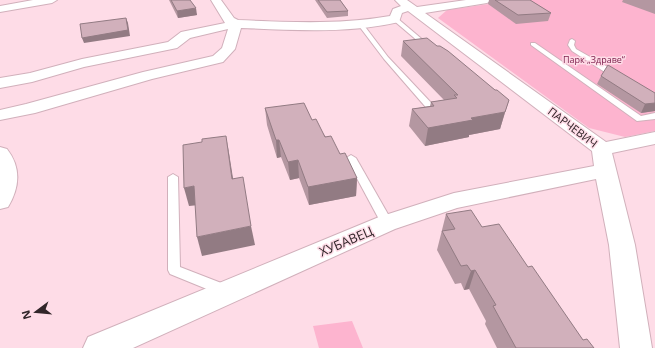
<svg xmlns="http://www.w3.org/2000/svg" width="655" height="348" viewBox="0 0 655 348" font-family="'Open Sans',sans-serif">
<rect width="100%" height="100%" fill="#fedce7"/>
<g fill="#fdb4cf">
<path d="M517 0H655V131L625 137 589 128 438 18 447 10Z"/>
<path d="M352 321 363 348H319L313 326Z"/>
</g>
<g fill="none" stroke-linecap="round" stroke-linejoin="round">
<g stroke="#d1b0bb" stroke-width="2">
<g id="lane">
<path d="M393 18H397L430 46V48H426L393 20Z"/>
<path d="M359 24H363L388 57 436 108V112H430L384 59 359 26Z"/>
<path d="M572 39 575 41 574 45 576 49 620 74V78H614L572 51 568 45 570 40Z"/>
<path d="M531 43H535L641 116 655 113V119L637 121 531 45Z"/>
<path d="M351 155 356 158 393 223 391 226H383L381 223 346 158Z"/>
<path d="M173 174 178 177 180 267 229 286 231 290 229 294 224 296 219 294 170 274 168 270V177Z"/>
</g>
</g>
<g stroke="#d1b0bb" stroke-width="2">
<g id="street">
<path d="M33 0H57L52 3 0 12V6Z"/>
<path d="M211 0H221L234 18 238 20C289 22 339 25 390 16L393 9 401 6 395 0H407L417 7 466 0H492L487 3 425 13 606 142 655 132V144L612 153 635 245 652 348H620L609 245 596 179 457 208 395 229 133 348H83L88 337 379 217 454 193 594 166 592 151 408 11 402 13 399 22C347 34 294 30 241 28L235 49 223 62 152 79 35 113 0 120V110L26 104 143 72 213 56 222 48 228 29 190 38 177 48 84 67 32 82 0 88V78L30 73 82 59 168 42 181 32 225 23Z"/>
<path d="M0 147 7 149C21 167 20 187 8 207L0 209Z"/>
</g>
</g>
<use href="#lane" fill="#fff" fill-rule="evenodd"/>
<use href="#street" fill="#fff" fill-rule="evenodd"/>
</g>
<g fill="#b497a1">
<path d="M169 0H190L197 15 178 18Z"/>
<path d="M315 0H340L348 11V16L327 18Z"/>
<path d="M489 0H530L551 13 548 21 516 24 488 4Z"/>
<path d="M623 0H655V14L622 2Z"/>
<path d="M403 41 437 46 495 90 509 100 500 129 469 135V137L425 146 409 126 412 109 430 106 431 102 444 100 401 56Z"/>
<path d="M601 76 655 93V111L641 113 597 84Z"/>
<path d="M265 108 312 120 340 154 357 178 356 196 309 205 299 178 290 180 281 157 277 158 267 125Z"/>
<path d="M446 214 482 227 528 267 583 340 594 348H497L485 324 486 321 469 289 464 290 461 283 455 284 437 250Z"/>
</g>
<g fill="#927b83">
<path d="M196 8 197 15 178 18 177 11Z"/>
<path d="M126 18 128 23 130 36 84 43 82 38Z"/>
<path d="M655 103V111L641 113 645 104Z"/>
<path d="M505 112 500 129 469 135V137L425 146 428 128 471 118Z"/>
<path d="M226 136 229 153 236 197 232 179Z"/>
<path d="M276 140H279L281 157 277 158Z"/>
<path d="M298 160 299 178 290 180 288 162Z"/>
<path d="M357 178 356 196 309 205 308 187Z"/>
<path d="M194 186 199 205 189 206 184 188Z"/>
<path d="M251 226 255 245 202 256 197 237Z"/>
<path d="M475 270 469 289 464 290 471 271Z"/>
</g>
<g fill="#d1b0bb" stroke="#927b83">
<path d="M171 0H190L196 8 177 11Z"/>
<path d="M318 0H340L348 11 327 12Z"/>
<path d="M495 0H530L551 13 518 15Z"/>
<path d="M126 18 128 30 82 38 80 24Z"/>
<path d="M427 38 437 46H440L448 51 495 90H497L509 100 505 112 471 118 473 120 428 128 412 109 434 106 431 102 457 98 454 95H458L403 41Z"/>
<path d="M608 65 655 93V103L645 104 601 76Z"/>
<path d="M304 103 312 120 316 119 325 137 331 136 340 154 345 153 357 178 308 187 298 160 288 162 279 140H276L265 108Z"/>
<path d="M226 136 232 179 243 177 251 226 197 237 194 186 184 188 183 145 202 142V139Z"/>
<path d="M471 210 482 227 499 224 528 267 532 266 583 340 587 339 594 348H516L493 306 496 305 475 270 471 271 467 265 461 266 442 231 455 229 446 214Z"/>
</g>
<g text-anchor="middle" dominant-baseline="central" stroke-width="3" stroke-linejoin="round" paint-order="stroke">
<g font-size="9" fill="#7e204d" stroke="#fedce7">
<text x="594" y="59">Парк „Здраве“</text>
</g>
<g font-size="11" fill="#312529" stroke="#fedce7">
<text transform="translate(573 127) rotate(37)">ПАРЧЕВИЧ</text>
</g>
<g font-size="13" fill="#312529" stroke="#fedce7">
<text transform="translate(346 241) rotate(-23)">ХУБАВЕЦ</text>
</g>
</g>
<g transform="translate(36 312) rotate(254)" stroke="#fedce7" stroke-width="3" paint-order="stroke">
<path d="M0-3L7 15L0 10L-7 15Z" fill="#312529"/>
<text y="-6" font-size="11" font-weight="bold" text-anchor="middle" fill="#312529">N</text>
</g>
</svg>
